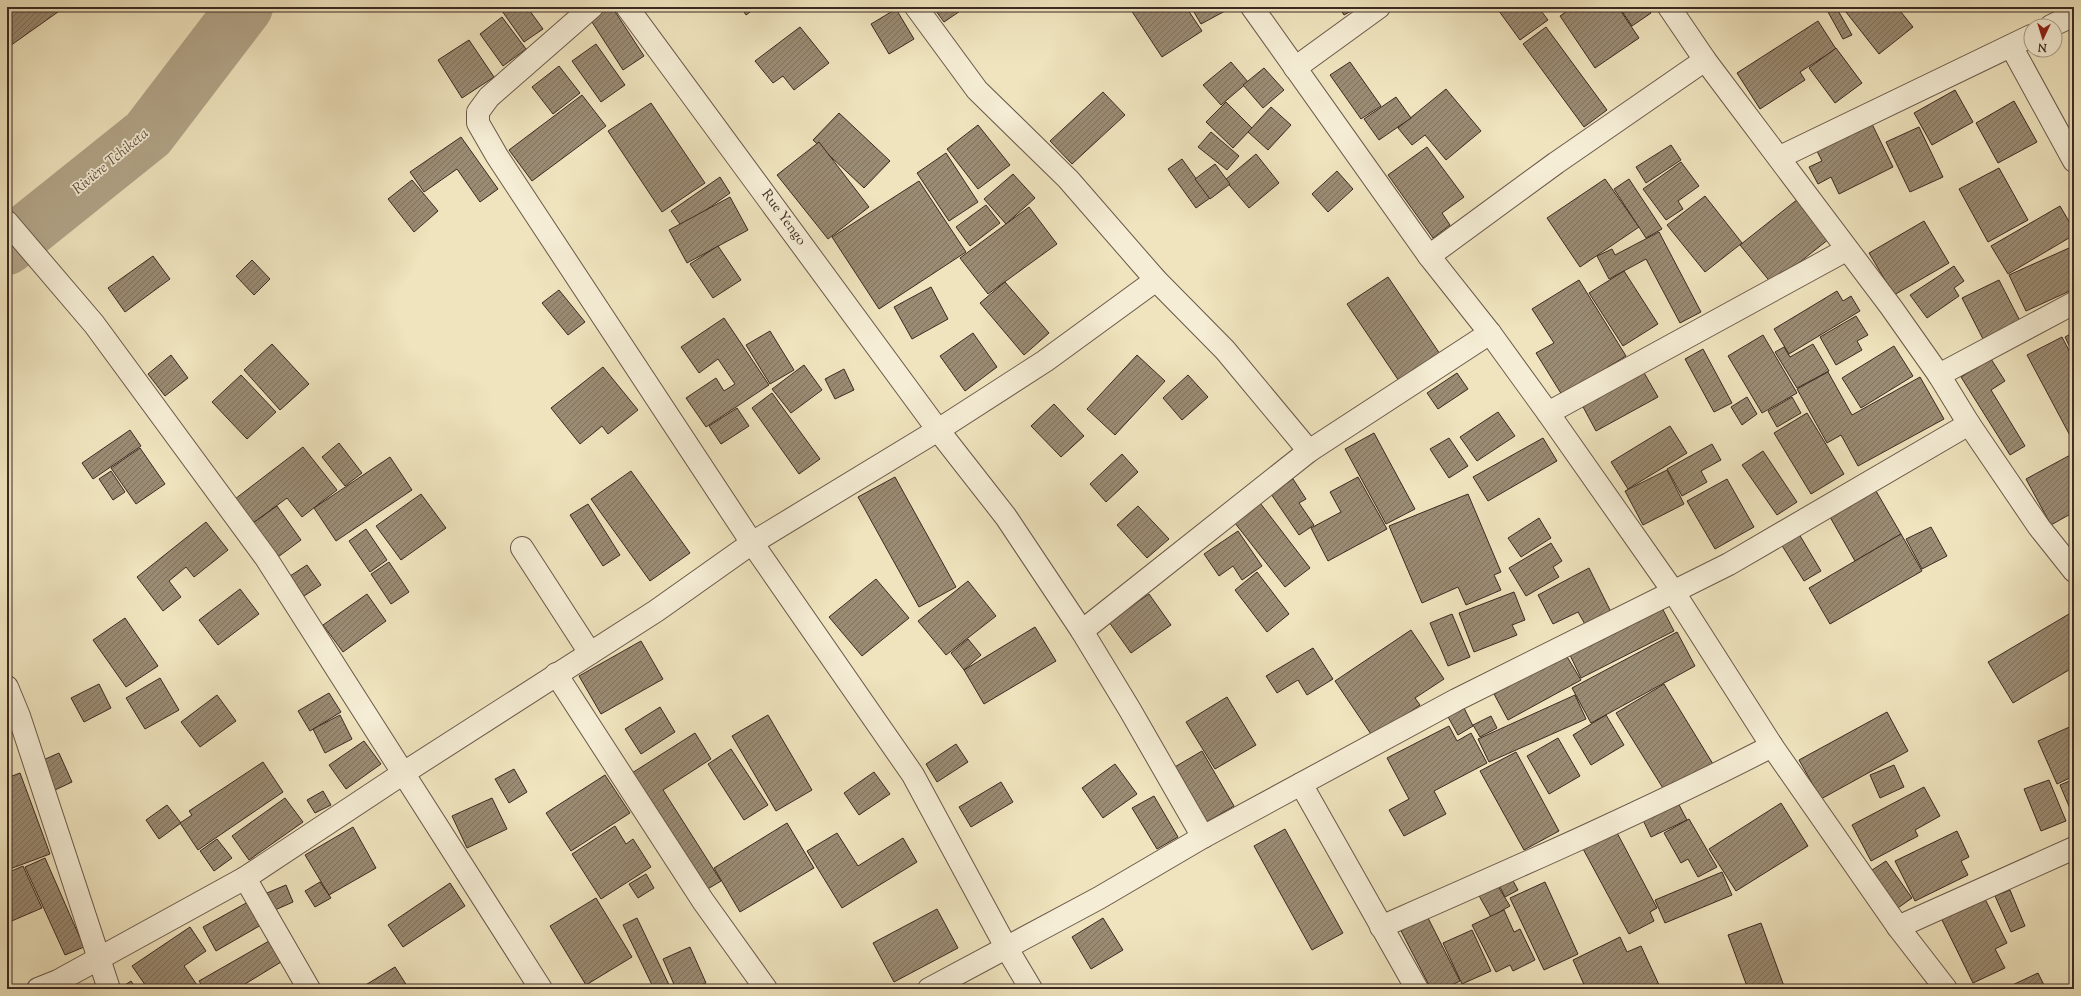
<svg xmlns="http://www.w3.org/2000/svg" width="2081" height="996" viewBox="0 0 2081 996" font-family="'Sorts Mill Goudy',serif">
<defs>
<pattern id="building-hatch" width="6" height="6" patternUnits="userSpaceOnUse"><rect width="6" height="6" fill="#9a8b73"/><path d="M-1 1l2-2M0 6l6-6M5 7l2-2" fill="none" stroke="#7f725e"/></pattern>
</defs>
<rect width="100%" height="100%" fill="#efe4be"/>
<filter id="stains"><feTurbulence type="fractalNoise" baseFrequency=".005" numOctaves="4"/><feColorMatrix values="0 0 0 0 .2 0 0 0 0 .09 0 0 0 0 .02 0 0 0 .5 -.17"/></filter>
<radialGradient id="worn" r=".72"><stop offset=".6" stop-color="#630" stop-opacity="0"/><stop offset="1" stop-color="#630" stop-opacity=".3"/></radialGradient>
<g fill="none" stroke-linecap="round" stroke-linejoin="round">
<path stroke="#b2a589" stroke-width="56" d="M7 247 148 134 245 7"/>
</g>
<g fill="url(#building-hatch)" stroke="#3d2a22">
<path d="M7 7H65L7 48Z"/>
<path d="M508 7H527L543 29 524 42 502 11Z"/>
<path d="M608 7H612L644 56 623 70 590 19Z"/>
<path d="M741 7H757L746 15Z"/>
<path d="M933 7H966L944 22Z"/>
<path d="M1129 7H1186L1202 31 1162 57Z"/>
<path d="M1191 7H1223L1225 11 1201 24Z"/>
<path d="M1339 7H1358L1344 15Z"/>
<path d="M1496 7H1538L1548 20 1520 40Z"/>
<path d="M1573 7H1618L1639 38 1595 68 1560 16Z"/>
<path d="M1619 7H1647L1651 13 1632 26Z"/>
<path d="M1836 7 1852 35 1843 39 1828 12Z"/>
<path d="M1842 7H1897L1913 27 1879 54Z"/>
<path d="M896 9 914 39 889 54 871 24Z"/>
<path d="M502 17 526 49 503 66 480 34Z"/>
<path d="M1818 21 1836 49 1800 72 1805 80 1760 109 1737 73Z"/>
<path d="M800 27 829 63 794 90 783 76 773 83 755 61Z"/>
<path d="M1546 27 1607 110 1584 127 1523 44Z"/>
<path d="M469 40 494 77 462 98 438 60Z"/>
<path d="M596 44 625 85 601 102 572 61Z"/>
<path d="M1836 48 1862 83 1835 103 1809 68Z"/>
<path d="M1231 62 1248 82 1221 105 1203 85Z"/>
<path d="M1350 62 1381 106 1361 119 1330 75Z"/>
<path d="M559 66 580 93 553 114 532 87Z"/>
<path d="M1264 68 1284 90 1263 108 1243 85Z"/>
<path d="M1446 89 1481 131 1446 160 1425 135 1412 145 1398 128Z"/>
<path d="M1955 90 1973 122 1932 145 1914 113Z"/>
<path d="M1103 92 1125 115 1072 164 1050 141Z"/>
<path d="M582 95 606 126 532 181 509 150Z"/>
<path d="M1396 97 1411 118 1379 140 1364 119Z"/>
<path d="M2014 101 2037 142 1998 163 1976 123Z"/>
<path d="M1226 102 1252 128 1233 148 1206 122Z"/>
<path d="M651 103 705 183 662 212 608 131Z"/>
<path d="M1271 107 1291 125 1268 150 1248 132Z"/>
<path d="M839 113 890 161 864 188 813 140Z"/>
<path d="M1871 122 1893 167 1839 194 1831 177 1818 184 1809 167 1822 161 1816 149Z"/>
<path d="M978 125 1010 165 978 189 947 149Z"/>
<path d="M1919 127 1943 177 1910 192 1886 142Z"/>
<path d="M1211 132 1239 156 1227 170 1198 147Z"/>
<path d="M461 137 498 189 480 202 457 169 424 192 410 172Z"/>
<path d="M819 142 869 207 828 239 777 175Z"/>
<path d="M1671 145 1681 160 1646 183 1636 167Z"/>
<path d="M1427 147 1464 197 1442 213 1450 225 1433 238 1388 175Z"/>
<path d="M946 153 978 202 949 221 917 173Z"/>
<path d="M1256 154 1279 183 1249 208 1225 180Z"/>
<path d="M1182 159 1210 198 1196 208 1168 169Z"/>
<path d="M1681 162 1699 186 1678 201 1683 209 1666 220 1643 189Z"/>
<path d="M1215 164 1230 184 1210 199 1195 179Z"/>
<path d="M1999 168 2028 220 1988 242 1959 189Z"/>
<path d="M1337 171 1353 189 1328 212 1312 194Z"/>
<path d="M1013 174 1035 198 1006 224 984 199Z"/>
<path d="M720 177 730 193 682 227 671 211Z"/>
<path d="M1605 179 1639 227 1580 267 1547 218Z"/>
<path d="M1629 179 1662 229 1646 238 1614 189Z"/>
<path d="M412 180 438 211 414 232 388 199Z"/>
<path d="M919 181 966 252 879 309 832 237Z"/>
<path d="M1705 196 1742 243 1705 272 1667 225Z"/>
<path d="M730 197 748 230 687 263 669 230Z"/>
<path d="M1798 199 1829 239 1772 284 1740 245Z"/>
<path d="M986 205 1000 223 970 246 956 227Z"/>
<path d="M2060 206 2074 230V235L2008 274 1991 246Z"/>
<path d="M1029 207 1057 244 988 294 960 258Z"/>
<path d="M1924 221 1949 263 1894 295 1869 253Z"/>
<path d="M1659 232 1701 312 1680 323 1646 259 1609 279 1597 256 1612 249 1615 255Z"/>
<path d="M718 246 741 280 713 298 690 264Z"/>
<path d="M2069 248 2074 259V289L2026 311 2009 275Z"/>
<path d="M153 256 170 279 125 312 108 288Z"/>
<path d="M252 260 270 279 254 295 236 276Z"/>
<path d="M1954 266 1964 281 1954 288 1959 296 1927 318 1910 295Z"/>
<path d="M1624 271 1658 324 1623 346 1589 293Z"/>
<path d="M1388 277 1440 354 1399 381 1347 304Z"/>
<path d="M1579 280 1626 356 1562 395 1536 353 1554 343 1532 309Z"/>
<path d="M1999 280 2020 321 1983 339 1962 298Z"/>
<path d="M1005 282 1049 333 1024 355 980 303Z"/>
<path d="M931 287 948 319 912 339 894 307Z"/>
<path d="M559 290 585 322 568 335 542 303Z"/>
<path d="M1837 291 1843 301 1851 296 1860 311 1789 354 1774 329Z"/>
<path d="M1856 316 1868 335 1857 341 1862 350 1836 365 1820 337Z"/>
<path d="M724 318 769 385 706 427 686 398 716 378 724 391 735 384 718 359 699 373 681 347Z"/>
<path d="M770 331 794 370 770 384 746 345Z"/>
<path d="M2074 332V356L2065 337Z"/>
<path d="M973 333 997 367 965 391 940 356Z"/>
<path d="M1763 335 1797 393 1762 413 1728 356Z"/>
<path d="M2062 337 2074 360V443L2027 355Z"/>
<path d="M272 344 309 384 280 410 244 370Z"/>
<path d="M1813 344 1829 371 1797 388 1775 352 1784 347 1790 357Z"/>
<path d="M1894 346 1913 376 1861 408 1842 378Z"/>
<path d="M1703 349 1732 403 1714 412 1685 359Z"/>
<path d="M171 355 188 378 165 396 148 374Z"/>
<path d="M1137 355 1165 381 1115 435 1087 409Z"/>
<path d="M1991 359 2005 381 1991 390 2025 446 2010 455 1961 377Z"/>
<path d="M804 365 822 390 791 413 772 389Z"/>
<path d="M603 367 638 410 608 434 602 426 580 444 551 408Z"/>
<path d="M844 369 854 390 835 399 825 379Z"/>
<path d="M1643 371 1658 397 1596 431 1582 405Z"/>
<path d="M1828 372 1852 415 1920 377 1944 419 1858 466 1841 435 1827 443 1797 389Z"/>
<path d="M1457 373 1468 389 1438 409 1427 393Z"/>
<path d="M241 375 276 412 247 439 212 402Z"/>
<path d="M1188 375 1208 397 1182 420 1163 398Z"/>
<path d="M772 393 820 459 799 474 752 408Z"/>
<path d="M1747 397 1757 414 1742 425 1731 407Z"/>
<path d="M1792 397 1801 413 1777 427 1768 411Z"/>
<path d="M1054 404 1084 436 1061 457 1031 426Z"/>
<path d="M737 408 749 426 721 444 709 426Z"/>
<path d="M1498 412 1515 436 1477 461 1460 437Z"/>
<path d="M1807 413 1844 474 1811 494 1774 433Z"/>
<path d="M1670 426 1687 453 1628 489 1611 462Z"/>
<path d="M130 430 141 446 93 479 82 463Z"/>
<path d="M1374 433 1415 509 1386 524 1345 449Z"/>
<path d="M1449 438 1468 466 1449 478 1430 449Z"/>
<path d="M1543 438 1557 461 1488 501 1473 477Z"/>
<path d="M339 443 362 473 345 486 322 457Z"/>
<path d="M1712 444 1721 460 1701 471 1707 482 1682 496 1667 469Z"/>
<path d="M303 447 337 490 302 517 287 498 253 523 235 499Z"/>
<path d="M140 448 165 484 136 504 111 468Z"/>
<path d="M1763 451 1797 502 1777 515 1742 465Z"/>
<path d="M2074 453V512L2051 525 2026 479Z"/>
<path d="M1122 454 1138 472 1106 502 1090 484Z"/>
<path d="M390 457 412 490 336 541 314 508Z"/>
<path d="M1667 470 1684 504 1643 525 1625 491Z"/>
<path d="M111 471 125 492 113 500 99 479Z"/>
<path d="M631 471 690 553 650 581 591 499Z"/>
<path d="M895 477 956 587 919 607 858 497Z"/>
<path d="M1358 477 1387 529 1328 561 1311 528 1341 512 1330 492Z"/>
<path d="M1293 479 1306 499 1299 503 1314 525 1299 535 1271 494Z"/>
<path d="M1727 479 1754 527 1715 549 1687 501Z"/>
<path d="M1876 491 1901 534 1855 561 1830 517Z"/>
<path d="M421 494 446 528 401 560 376 526Z"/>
<path d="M1468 494 1501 572 1494 575 1501 590 1466 605 1458 587 1422 603 1389 526Z"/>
<path d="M1257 499 1310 568 1285 587 1231 518Z"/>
<path d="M588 504 620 555 603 566 570 515Z"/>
<path d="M277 506 301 540 278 557 253 523Z"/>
<path d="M1138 506 1169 539 1147 558 1117 525Z"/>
<path d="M1539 518 1551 538 1521 557 1508 538Z"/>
<path d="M206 522 228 550 194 577 186 567 169 581 181 597 163 611 137 577Z"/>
<path d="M1931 527 1947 556 1922 569 1906 539Z"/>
<path d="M366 529 387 560 370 572 349 541Z"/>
<path d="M1238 531 1262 566 1242 580 1233 566 1219 576 1204 554Z"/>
<path d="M1799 534 1821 571 1804 581 1781 544Z"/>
<path d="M1901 534 1922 571 1830 624 1809 588Z"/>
<path d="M1551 543 1562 561 1553 567 1559 577 1526 596 1509 568Z"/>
<path d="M389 562 409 592 391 604 371 574Z"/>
<path d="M307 565 321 585 304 596 290 576Z"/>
<path d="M1589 568 1611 612 1586 626 1578 612 1553 624 1538 595Z"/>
<path d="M1257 572 1289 614 1267 632 1235 590Z"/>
<path d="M876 579 909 618 862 656 829 617Z"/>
<path d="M968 581 996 616 946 655 918 621Z"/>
<path d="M240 589 259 614 218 645 199 620Z"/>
<path d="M1514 592 1525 620 1512 625 1517 635 1474 652 1459 613Z"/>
<path d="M367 594 386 621 343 652 323 625Z"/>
<path d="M1149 594 1171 625 1131 653 1109 622Z"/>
<path d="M1661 606 1674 631 1581 678 1569 653Z"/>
<path d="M2074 611V667L2013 703 1988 662Z"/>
<path d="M1452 614 1470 657 1448 666 1430 623Z"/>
<path d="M125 618 158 666 126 687 93 640Z"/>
<path d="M1035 627 1056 661 984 704 964 670Z"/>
<path d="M1411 630 1444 679 1415 698 1420 705 1373 737 1335 681Z"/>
<path d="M1677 632 1695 666 1591 723 1572 688Z"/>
<path d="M968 639 981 655 964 670 951 653Z"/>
<path d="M641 641 663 679 601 714 579 676Z"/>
<path d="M1313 648 1333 679 1307 695 1298 680 1277 693 1266 676Z"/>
<path d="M1566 655 1581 680 1508 720 1494 694Z"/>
<path d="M160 678 179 710 145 729 126 698Z"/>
<path d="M99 684 111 708 84 722 71 698Z"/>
<path d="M1664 684 1713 764 1666 793 1616 713Z"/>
<path d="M329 693 341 712 310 731 298 711Z"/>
<path d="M217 695 236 721 200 747 181 722Z"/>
<path d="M1575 695 1586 719 1489 762 1478 739Z"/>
<path d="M1227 697 1256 745 1215 769 1186 722Z"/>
<path d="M1463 706 1473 726 1458 735 1447 715Z"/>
<path d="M660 707 675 732 641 754 625 729Z"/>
<path d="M1887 712 1908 751 1821 799 1799 760Z"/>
<path d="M340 715 352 739 325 753 313 729Z"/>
<path d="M768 715 812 790 776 811 732 736Z"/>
<path d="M1606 715 1624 745 1591 765 1573 735Z"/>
<path d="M1491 716 1497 728 1480 737 1473 725Z"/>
<path d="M2074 725V776L2057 784 2038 741Z"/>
<path d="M1449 726 1457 741 1471 733 1487 763 1434 791 1446 814 1404 836 1389 810 1409 799 1387 758Z"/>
<path d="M695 733 711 759 663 790 721 881 706 890 632 773Z"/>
<path d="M1558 738 1580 776 1549 794 1527 756Z"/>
<path d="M364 741 381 764 346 789 329 765Z"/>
<path d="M956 744 968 762 937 782 926 764Z"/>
<path d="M731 749 768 805 744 820 708 764Z"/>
<path d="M1202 751 1234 806 1205 823 1173 768Z"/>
<path d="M1516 752 1559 831 1524 850 1480 771Z"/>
<path d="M59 753 72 782 55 790 41 761Z"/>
<path d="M263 762 283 792 198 850 180 823 192 815 189 811Z"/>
<path d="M1115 764 1137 794 1103 818 1082 788Z"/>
<path d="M1894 765 1904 787 1880 798 1870 775Z"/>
<path d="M514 769 527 792 509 803 495 779Z"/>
<path d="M874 772 890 794 859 815 844 793Z"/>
<path d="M20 773 50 854 7 870V778Z"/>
<path d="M605 775 630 813 571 851 546 813Z"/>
<path d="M2074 779V818L2060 785Z"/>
<path d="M2049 780 2066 821 2041 831 2024 789Z"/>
<path d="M1001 782 1013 802 971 827 959 807Z"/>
<path d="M1924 787 1940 816 1915 830 1918 836 1871 861 1852 825Z"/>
<path d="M323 791 331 805 315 813 307 800Z"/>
<path d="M1154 796 1178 837 1157 849 1132 808Z"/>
<path d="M285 798 303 822 249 860 232 836Z"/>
<path d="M492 798 507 829 467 848 452 816Z"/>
<path d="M1677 801 1687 820 1651 837 1642 818Z"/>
<path d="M1781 803 1808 846 1736 891 1709 849Z"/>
<path d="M167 805 181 823 159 839 146 820Z"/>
<path d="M1689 819 1717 867 1698 877 1688 859 1681 863 1664 833Z"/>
<path d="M787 823 814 868 740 912 714 868Z"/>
<path d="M615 826 626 844 633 839 651 867 601 899 572 854Z"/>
<path d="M353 827 376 868 329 895 305 855Z"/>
<path d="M1285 829 1343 933 1312 950 1254 846Z"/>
<path d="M1615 829 1657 908 1650 912 1654 921 1629 934 1582 847Z"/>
<path d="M1957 831 1969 857 1961 861 1968 875 1915 901 1895 861Z"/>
<path d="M837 833 858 866 903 838 917 862 842 908 807 851Z"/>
<path d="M217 839 232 858 214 871 200 851Z"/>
<path d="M45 858 84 947 65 955 25 867Z"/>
<path d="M1886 861 1912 898 1895 910 1869 872Z"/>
<path d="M23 866 42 908 7 923V873Z"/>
<path d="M1722 872 1732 895 1665 923 1655 900Z"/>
<path d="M646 874 654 888 638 898 629 884Z"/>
<path d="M1512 879 1518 890 1505 897 1499 885Z"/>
<path d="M320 882 331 898 315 907 305 891Z"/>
<path d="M1545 882 1578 954 1544 970 1510 898Z"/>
<path d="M450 883 465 906 403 947 388 925Z"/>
<path d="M1496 883 1510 906 1491 917 1478 894Z"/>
<path d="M286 885 293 902 275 910 267 893Z"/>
<path d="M2010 890 2025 926 2011 932 1995 896Z"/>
<path d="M1984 897 2007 943 1995 949 2005 968 1973 983 1941 918Z"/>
<path d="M596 898 632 957 586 985 550 926Z"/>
<path d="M248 902 261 925 216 951 203 927Z"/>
<path d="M937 909 958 948 894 982 873 943Z"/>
<path d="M1504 910 1514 932 1520 929 1535 960 1513 971 1510 965 1496 972 1472 925Z"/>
<path d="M1426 914 1460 981 1454 984 1456 989H1431L1399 927Z"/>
<path d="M637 918 671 989H654L623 925Z"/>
<path d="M1103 918 1123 950 1091 969 1072 937Z"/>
<path d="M1761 923 1785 989H1748L1728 935Z"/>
<path d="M190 927 206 951 184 966 199 988 148 989 132 966Z"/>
<path d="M1472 930 1491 971 1462 984 1443 943Z"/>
<path d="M1620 937 1627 952 1641 946 1660 987 1655 989H1586L1573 960Z"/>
<path d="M269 941 281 962 237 989H204L199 981Z"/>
<path d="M690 947 706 983 692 989H676L663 959Z"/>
<path d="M395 967 409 989H359Z"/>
<path d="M2038 973 2046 989H2004Z"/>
<path d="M131 981 136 989H119Z"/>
<path d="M803 985 806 989H796Z"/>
</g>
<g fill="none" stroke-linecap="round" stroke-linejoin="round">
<g stroke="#6a5849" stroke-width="24">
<g id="street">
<path d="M592 7 489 97 478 112V123L497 156 752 543 913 775 1006 947 1031 989"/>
<path d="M627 7 938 430 1006 517 1082 631 1130 710 1203 837"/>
<path d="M916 7 977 90 1068 179 1156 280 1225 350 1309 451"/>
<path d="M1252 7 1429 256 1490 333 1548 413 1673 591 1772 746 1898 927 1946 989"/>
<path d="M1669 7 1705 60 1891 307 1939 375 1969 424 2039 527 2074 571"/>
<path d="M2051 26 2074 15"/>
<path d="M2011 46 2074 161"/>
<path d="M1295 68 1379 7"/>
<path d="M1780 157 2031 36"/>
<path d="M7 222 94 324 266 558 541 989"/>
<path d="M1429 256 1556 163 1705 60"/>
<path d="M1939 375 2074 303"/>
<path d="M1548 413 1846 250"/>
<path d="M522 548 590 653"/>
<path d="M1082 631 1309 451 1490 333"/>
<path d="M556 674 703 901 766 989"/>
<path d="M7 687 19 716 109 989"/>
<path d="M1301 784 1417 989"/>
<path d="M245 878 309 989"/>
<path d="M1381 927C1513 869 1644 812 1772 746"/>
<path d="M1898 927 2074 848"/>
<path d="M38 989 58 981 245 878 402 774 656 611 752 543 938 430 1045 361 1156 280"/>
<path d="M929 989 1099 898 1203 837 1456 700 1729 564 1969 424"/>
</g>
</g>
<use href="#street" stroke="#f5edd5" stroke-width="22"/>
</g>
<g text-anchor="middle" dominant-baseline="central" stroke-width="3.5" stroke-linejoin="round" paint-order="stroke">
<g font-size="14" fill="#3d2a22" stroke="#f5edd5">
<text transform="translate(783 218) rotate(54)">Rue Yengo</text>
</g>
<g font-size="15" font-style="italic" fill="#604f41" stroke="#f5edd5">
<text transform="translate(111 162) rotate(-40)">Rivière Tchiketa</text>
</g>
</g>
<rect width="2081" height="996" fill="none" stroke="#efe4be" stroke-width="24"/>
<rect x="8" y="8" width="2065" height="980" fill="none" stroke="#3d2a22" stroke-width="2"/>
<rect x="12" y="12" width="2057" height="972" fill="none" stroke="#3d2a22"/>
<g transform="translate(2043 38) rotate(184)"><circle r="19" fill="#f5edd5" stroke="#ab9f8d"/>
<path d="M0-3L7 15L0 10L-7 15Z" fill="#8f2418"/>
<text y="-6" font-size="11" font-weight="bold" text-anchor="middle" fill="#3d2a22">N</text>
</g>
<rect width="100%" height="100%" filter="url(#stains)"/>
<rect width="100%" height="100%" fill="url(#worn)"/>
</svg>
